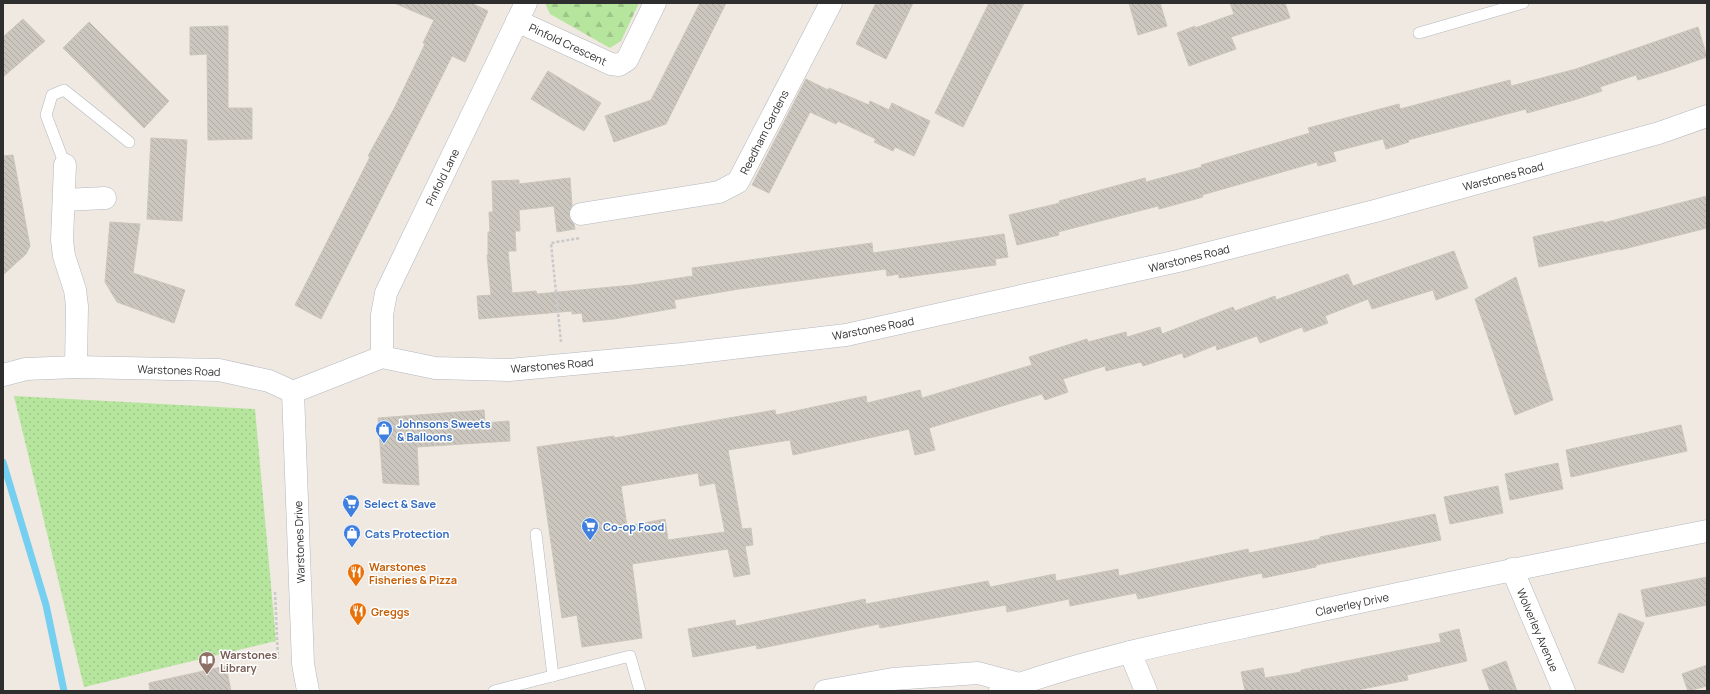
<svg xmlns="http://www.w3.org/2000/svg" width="1710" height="694" viewBox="0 0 1710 694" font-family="Manrope,sans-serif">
<defs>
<pattern id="grass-dots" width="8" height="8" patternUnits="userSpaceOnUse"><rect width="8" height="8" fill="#b6e59e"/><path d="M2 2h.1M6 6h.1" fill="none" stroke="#9dc588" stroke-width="1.8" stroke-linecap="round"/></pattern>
<pattern id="forest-firs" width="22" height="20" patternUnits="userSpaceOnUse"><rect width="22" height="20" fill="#b6e59e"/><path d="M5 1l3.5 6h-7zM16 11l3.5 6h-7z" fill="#9dc588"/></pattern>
<pattern id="building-back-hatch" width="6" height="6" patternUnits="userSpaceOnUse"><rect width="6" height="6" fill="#cbc7bf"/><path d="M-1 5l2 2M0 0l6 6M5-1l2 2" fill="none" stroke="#afaba4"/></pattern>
</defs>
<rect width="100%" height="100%" fill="#efe9e1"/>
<path fill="url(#grass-dots)" d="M14 396 255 409 276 641 84 687Z"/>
<path fill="url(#forest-firs)" d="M545 3H639L621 41 610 48 550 14Z"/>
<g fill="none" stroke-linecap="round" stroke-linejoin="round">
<path stroke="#75cff0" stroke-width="7" d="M3 462 46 605 64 691"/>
</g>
<g fill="url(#building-back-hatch)" stroke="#cbc5ba" fill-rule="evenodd">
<path d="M394 3H471L488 11 465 62 452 56 321 319 295 305 370 157 368 156 395 107 425 44 423 43 434 20Z"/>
<path d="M700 3H726L666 124 614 142 605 116 651 100Z"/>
<path d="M876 3H913L886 59 856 44Z"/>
<path d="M989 3H1024L963 127 935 113Z"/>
<path d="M1129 3H1160L1167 26 1138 35Z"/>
<path d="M1230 3H1285L1290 18 1231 37 1236 49 1189 66 1177 33 1195 26V28L1234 14Z"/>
<path d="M23 19 45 41 3 77V37Z"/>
<path d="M89 22 169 101 144 128 63 48Z"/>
<path d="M228 26V108H252V139L208 140 207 54 190 55V27Z"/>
<path d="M1698 27 1707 57 1667 71 1638 80 1636 75 1600 87 1602 91 1574 100 1527 113 1526 109 1408 140 1409 142 1386 149 1383 139 1333 152 1336 161 1318 166 1317 162 1202 195 1203 197 1159 209 1158 206 1058 232 1059 235 1017 245 1009 215 1060 203 1059 201 1145 178 1146 182 1202 167 1201 165 1310 133 1308 128 1399 104 1400 109 1510 80 1511 86 1576 69Z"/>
<path d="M548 71 601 103 584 131 531 99Z"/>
<path d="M806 79 828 90 829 88 869 105 870 101 889 110 892 103 930 121 914 156 895 147 893 151 874 142 876 139 838 121 836 124 810 112 769 193 752 185Z"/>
<path d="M151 138 187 140 182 221 147 219Z"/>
<path d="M13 155 30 246 26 254 3 275V156Z"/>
<path d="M570 178 572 205 569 216 574 224 575 229 557 232 554 206 519 210 520 231H515L516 251H508L512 293 536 291 537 294 633 285 693 276 692 268 872 243 873 253 1004 234 1008 257 995 259 996 265 899 278V274L887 276 886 269 739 289 674 300 676 308 614 319 583 322 582 313 572 314V311L479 319 477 296 491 295 487 255H488V232H490L489 212H493L492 181 519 180V184Z"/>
<path d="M1707 196V228L1620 250V249L1539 267 1533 237 1603 221V223Z"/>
<path d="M110 222 140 224 133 273 185 290 174 323 117 302 105 282Z"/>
<path d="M1454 251 1468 288 1436 300 1433 290 1372 309 1368 299 1325 316 1328 323 1304 332 1302 327 1260 343 1257 336 1217 350 1216 345 1184 358 1182 353 1143 366 1141 362 1106 371 1105 366 1063 379 1068 392 1045 400 1042 394 929 428 935 450 915 455 909 429 793 455 790 440 728 450 742 529 751 528 753 545 745 546 750 574 734 577 728 549 632 564 642 638 582 647 577 615 562 618 537 447 614 436V438L775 410 776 415 866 396 867 403 920 390 922 398 1032 365 1029 357 1087 339 1088 342 1126 332 1127 337 1160 327 1162 334 1233 307 1235 311 1275 296 1276 300 1348 274 1353 286ZM698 473 700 486 715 483 725 532 668 540 665 519 627 526 621 486Z"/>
<path d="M1516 277 1553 400 1515 415 1475 299Z"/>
<path d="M484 410 485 423 509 421 510 441 417 447 419 485 383 483 378 418Z"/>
<path d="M1681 425 1687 451 1571 477 1566 450Z"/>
<path d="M1558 463 1563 489 1510 500 1505 474Z"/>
<path d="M1498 486 1503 513 1450 524 1444 497Z"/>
<path d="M1435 514 1441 540 1316 565V567L1263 578 1262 573 1138 599 1136 593 1070 606 1069 599 1007 612 1006 605 880 628 879 624 757 649 756 645 693 657 688 629 735 620 736 626 865 599 866 604 988 581 990 587 1055 574 1056 581 1118 569 1119 576 1248 549 1249 553 1320 539V537Z"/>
<path d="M1707 577V605L1646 617 1641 590Z"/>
<path d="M1619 613 1644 623 1623 673 1598 663Z"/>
<path d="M1459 629 1467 661 1407 675 1408 680 1352 691H1245L1241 672 1263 668 1265 678 1301 672V670L1441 642 1439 634Z"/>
<path d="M1506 661 1517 691H1490L1482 670Z"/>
<path d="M1707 665V686L1688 691 1682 674Z"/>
<path d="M226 666 231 691H150L149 683Z"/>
</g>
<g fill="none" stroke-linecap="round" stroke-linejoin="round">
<g stroke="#b4b7c1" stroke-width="12">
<g id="lane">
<path d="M1419 33 1523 3"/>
<path d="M65 165 46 115 52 95 64 90 129 142"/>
<path d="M536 534 553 676"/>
<path d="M494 691 630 656 640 691"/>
</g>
</g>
<g stroke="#b4b7c1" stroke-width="23">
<g id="street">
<path d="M517 21 611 64 619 65 627 60 655 3"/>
<path d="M65 165 62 240 64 256 75 290 77 306 76 367"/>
<path d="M64 200 105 198"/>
<path d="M581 214 719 192 738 182 831 3"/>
<path d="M382 357V315L386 293 526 3"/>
<path d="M293 392 303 664 308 691"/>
<path d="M1512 569 1564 691"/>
<path d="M1130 652 1146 691"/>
<path d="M825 691 893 679 978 673 1019 684"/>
<path d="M1000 691C1091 657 1188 639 1282 619 1423 588 1565 559 1707 531"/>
</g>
</g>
<g stroke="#b4b7c1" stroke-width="23">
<path id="secondary" d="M3 375 26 369 76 367 219 370 269 381 293 392 382 357 435 368 509 370 682 354 846 335 1178 261 1375 211 1659 133 1707 116"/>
</g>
<g stroke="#c9c9c9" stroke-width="2.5" stroke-dasharray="3 2" stroke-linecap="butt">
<path d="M561 342 551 243 580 238"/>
<path d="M275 592 278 659"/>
</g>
<use href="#lane" stroke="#fff" stroke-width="11"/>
<use href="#street" stroke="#fff" stroke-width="22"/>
<use href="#secondary" stroke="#fff" stroke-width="22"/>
</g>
<defs>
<g id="shop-pin" transform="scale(0.9)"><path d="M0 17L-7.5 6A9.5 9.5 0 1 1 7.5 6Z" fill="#3f7fe0" stroke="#fff"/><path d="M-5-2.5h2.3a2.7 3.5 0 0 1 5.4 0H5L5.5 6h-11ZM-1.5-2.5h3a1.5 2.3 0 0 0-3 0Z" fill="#fff"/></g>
<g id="supermarket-pin" transform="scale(0.9)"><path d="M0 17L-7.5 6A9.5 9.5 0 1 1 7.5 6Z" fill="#3f7fe0" stroke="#fff"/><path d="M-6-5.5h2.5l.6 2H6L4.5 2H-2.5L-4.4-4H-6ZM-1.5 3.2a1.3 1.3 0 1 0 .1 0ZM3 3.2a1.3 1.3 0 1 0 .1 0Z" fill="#fff"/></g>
<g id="restaurant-pin" transform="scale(0.9)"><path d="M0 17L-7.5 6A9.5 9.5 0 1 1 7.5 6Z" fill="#e8710a" stroke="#fff"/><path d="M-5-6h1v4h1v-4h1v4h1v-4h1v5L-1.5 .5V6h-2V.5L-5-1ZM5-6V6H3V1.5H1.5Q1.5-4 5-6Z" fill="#fff"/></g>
<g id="library-pin" transform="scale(0.9)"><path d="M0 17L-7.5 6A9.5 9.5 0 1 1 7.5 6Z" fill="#8d6e63" stroke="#fff"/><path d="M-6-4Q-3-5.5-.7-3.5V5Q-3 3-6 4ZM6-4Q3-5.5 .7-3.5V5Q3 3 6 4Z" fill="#fff"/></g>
</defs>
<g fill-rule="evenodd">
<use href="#shop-pin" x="384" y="429"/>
<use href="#supermarket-pin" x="351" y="503"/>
<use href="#supermarket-pin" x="590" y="526"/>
<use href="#shop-pin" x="352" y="533"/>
<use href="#restaurant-pin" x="356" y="572"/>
<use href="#restaurant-pin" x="358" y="611"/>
<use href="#library-pin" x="207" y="660"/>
</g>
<g text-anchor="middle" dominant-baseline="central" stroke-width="3" stroke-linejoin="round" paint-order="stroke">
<g font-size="11" fill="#2e2e2e" stroke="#fff">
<text transform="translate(568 44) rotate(25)">Pinfold Crescent</text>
<text transform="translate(764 132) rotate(-63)">Reedham Gardens</text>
<text transform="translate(1503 176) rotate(-15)">Warstones Road</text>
<text transform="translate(442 177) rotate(-64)">Pinfold Lane</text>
<text transform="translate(1189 258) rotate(-14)">Warstones Road</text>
<text transform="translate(873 328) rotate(-11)">Warstones Road</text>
<text transform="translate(552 365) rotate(-5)">Warstones Road</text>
<text transform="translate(179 370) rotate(2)">Warstones Road</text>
<text transform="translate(299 542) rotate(-92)">Warstones Drive</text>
<text transform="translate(1352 604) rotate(-12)">Claverley Drive</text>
<text transform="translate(1538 630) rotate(67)">Wolverley Avenue</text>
</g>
<g font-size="11" font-weight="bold" fill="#366cbe" stroke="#fff" text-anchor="start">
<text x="397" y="423">Johnsons Sweets<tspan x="397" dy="13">&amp; Balloons</tspan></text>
<text x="364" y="503">Select &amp; Save</text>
<text x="603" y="526">Co-op Food</text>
<text x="365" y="533">Cats Protection</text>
</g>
<g font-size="11" font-weight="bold" fill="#c56008" stroke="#fff" text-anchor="start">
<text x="369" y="566">Warstones<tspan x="369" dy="13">Fisheries &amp; Pizza</tspan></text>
<text x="371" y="611">Greggs</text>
</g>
<g font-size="11" font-weight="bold" fill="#785e54" stroke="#fff" text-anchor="start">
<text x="220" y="654">Warstones<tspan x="220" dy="13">Library</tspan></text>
</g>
</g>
<rect width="1710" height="694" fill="none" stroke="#2e2e2e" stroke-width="8"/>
</svg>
